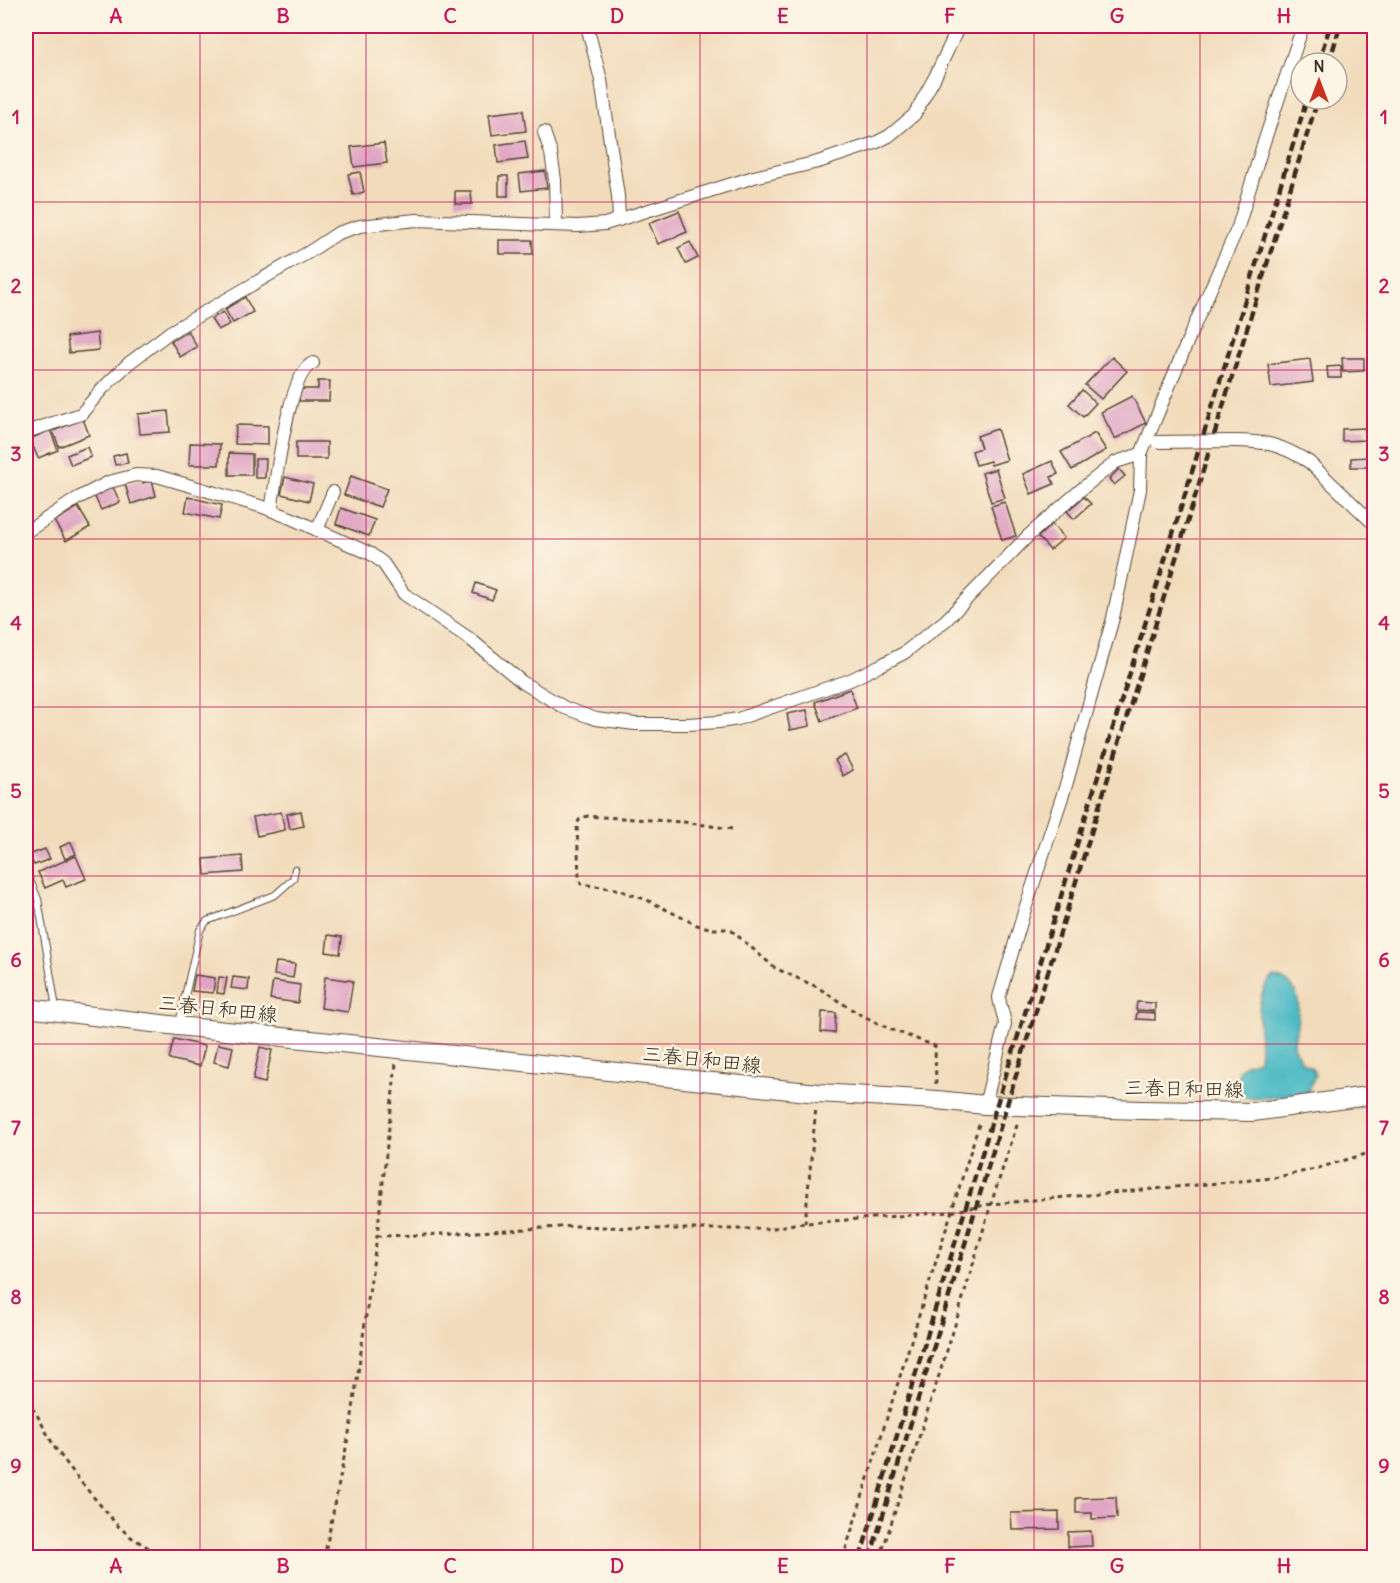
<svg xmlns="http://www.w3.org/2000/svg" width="1400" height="1583" viewBox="0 0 1400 1583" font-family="Delius,'Klee One',sans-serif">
<rect width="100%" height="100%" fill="#fcf5e5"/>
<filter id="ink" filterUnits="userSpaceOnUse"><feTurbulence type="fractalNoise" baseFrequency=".0167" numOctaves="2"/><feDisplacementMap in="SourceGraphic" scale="12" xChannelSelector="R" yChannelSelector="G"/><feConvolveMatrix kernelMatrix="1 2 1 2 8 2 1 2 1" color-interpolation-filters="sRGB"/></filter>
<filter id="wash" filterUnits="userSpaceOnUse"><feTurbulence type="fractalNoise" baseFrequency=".008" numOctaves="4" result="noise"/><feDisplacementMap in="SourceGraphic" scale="24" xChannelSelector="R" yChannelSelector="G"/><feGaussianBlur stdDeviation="1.35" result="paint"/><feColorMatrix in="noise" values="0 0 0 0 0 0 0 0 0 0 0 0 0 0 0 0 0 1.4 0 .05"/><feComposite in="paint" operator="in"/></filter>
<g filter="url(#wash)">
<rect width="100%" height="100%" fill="#f2dbbb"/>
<path fill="#4bb9c4" stroke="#437271" stroke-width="1.5" d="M1273 977C1309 983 1298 1020 1293 1046L1302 1062 1312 1068 1315 1075 1308 1092 1267 1098 1240 1097 1235 1092 1240 1069 1245 1064 1259 1060C1263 1032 1250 999 1273 977Z"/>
<g id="blocks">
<g fill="#e0a5c4">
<path d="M523 110 526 131 492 135 489 114Z"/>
<path d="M525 141 528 159 498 163 496 145Z"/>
<path d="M384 143 387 163 354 167 351 147Z"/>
<path d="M545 171 547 188 521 191 519 174Z"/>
<path d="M360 172 364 192 353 195 348 174Z"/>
<rect x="499" y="176" width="9" height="20"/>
<path d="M455 191H471L472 204H455Z"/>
<path d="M679 211 687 232 658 244 649 223Z"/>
<path d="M499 240H532L533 254H499Z"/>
<path d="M690 242 698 258 686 264 678 248Z"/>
<path d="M245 297 253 312 233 323 225 309Z"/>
<path d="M223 312 230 324 218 330 211 319Z"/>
<path d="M188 331 197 347 180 357 171 341Z"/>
<path d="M97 333 99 350 69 353 67 337Z"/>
<path d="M1112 357 1127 371 1101 399 1085 385Z"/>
<path d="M1342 358H1364V371L1343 372Z"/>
<path d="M1310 359 1313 382 1271 387 1268 364Z"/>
<path d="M1341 366V378H1328L1327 367Z"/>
<path d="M318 381H330L329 401H299V389H318Z"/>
<path d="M1082 390 1096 403 1083 417 1069 404Z"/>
<path d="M1132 396 1146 423 1115 439 1101 412Z"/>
<path d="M168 411 170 432 140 434 138 414Z"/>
<path d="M83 419 89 435 59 447 53 431Z"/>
<path d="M236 425 268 426V445L235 444Z"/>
<path d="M1365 428 1366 440 1342 441V429Z"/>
<path d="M997 429 1007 460 991 465 990 461 976 465 972 451 981 448 977 436Z"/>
<path d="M50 430 58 450 38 458 30 439Z"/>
<path d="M1095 433 1106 450 1072 470 1061 452Z"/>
<rect x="296" y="442" width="31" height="17"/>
<path d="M190 443 220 444 219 465H189Z"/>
<path d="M87 447 91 457 71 465 67 455Z"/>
<path d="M126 453 128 463 115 465 113 456Z"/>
<path d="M229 453 252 454V475H229Z"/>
<path d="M1369 457V467H1351V458Z"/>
<path d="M255 459H266L265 478H255Z"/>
<path d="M1052 461 1058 474 1051 477 1054 484 1031 494 1023 474Z"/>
<path d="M996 469 1005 498 991 502 982 473Z"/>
<path d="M1119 469 1125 476 1114 485 1109 479Z"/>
<path d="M351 476 387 489 380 507 344 495Z"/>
<path d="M285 477 313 484 309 501 281 494Z"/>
<path d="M142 479 143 483 152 480 156 496 131 504 125 484Z"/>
<path d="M113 487 120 502 101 510 94 495Z"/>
<path d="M188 497 222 505 219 519 185 512Z"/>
<path d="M1084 497 1091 504 1074 519 1067 511Z"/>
<path d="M1005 502 1016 536 1002 540 991 506Z"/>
<path d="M78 507 90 527 66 541 54 521Z"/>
<path d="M341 508 375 520 369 536 336 524Z"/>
<path d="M1052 524 1064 538 1050 550 1038 537Z"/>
<path d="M476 583 496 590 492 600 473 593Z"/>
<path d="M850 689 857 708 822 721 815 702Z"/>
<path d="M807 710 810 726 790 730 787 714Z"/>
<path d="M845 755 853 770 843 776 835 760Z"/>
<path d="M301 811 304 826 290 829 287 814Z"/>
<path d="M281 812 285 830 257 836 253 817Z"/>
<path d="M71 842 76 854 65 859 60 847Z"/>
<path d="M45 849 50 859 34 865 29 855Z"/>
<path d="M76 856 86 879 66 887 63 880 45 888 38 872Z"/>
<path d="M242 856 243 872 205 875 204 859Z"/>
<path d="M328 935 342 937 340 954 326 952Z"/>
<path d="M276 962 295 964 293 978 274 975Z"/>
<path d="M195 975 215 978 213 993 192 991Z"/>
<path d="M219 977 227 978 224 994 217 993Z"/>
<path d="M233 977 249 979 248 990 231 988Z"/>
<path d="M325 977 353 981 348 1012 321 1008Z"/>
<path d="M273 981 300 985 298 1003 270 999Z"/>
<path d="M1137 1002 1155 1003V1011L1136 1010Z"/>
<path d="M822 1012 836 1013 835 1033 821 1032Z"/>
<path d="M1137 1012 1155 1013V1020L1136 1019Z"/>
<path d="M174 1039 205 1046 200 1066 169 1059Z"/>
<path d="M218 1044 233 1047 229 1066 214 1062Z"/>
<path d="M260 1047 272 1050 265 1083 253 1080Z"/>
<path d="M1116 1497 1117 1518 1092 1519V1513H1076V1498Z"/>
<path d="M1059 1512V1529L1012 1530 1011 1513Z"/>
<path d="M1091 1531 1092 1546 1068 1547V1532Z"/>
</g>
</g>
</g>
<g filter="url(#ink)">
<use href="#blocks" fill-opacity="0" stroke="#564536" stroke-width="1.5"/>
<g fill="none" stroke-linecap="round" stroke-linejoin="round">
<g stroke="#564536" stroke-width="8">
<g id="lane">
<path d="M26 871 38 899 56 1008"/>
<path d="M179 1023 200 930 207 921 275 895 293 879 295 869"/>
</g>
</g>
<g stroke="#564536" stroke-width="14">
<g id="street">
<path d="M587 26 601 80 618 196 619 220"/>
<path d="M544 132 551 153 555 180 556 225"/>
<path d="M26 432 81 414 102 389 129 363 170 332 309 252 338 233 360 226 416 220 578 226 605 224 754 177 818 162 875 143 889 136 914 115 935 77 959 26"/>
<path d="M1232 441C1265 441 1280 444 1309 462L1374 524"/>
<path d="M271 510C276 483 288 372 313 363"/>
<path d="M317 530 333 492"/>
<path d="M26 532 78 498 109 482 136 475 157 476 263 507 293 519 371 554 383 563 404 594 470 639 522 682 565 708 596 719 635 724H688L719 722 738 719 850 680 879 666 904 653 946 620 1029 535 1084 487 1116 462 1141 454"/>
<path d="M985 1105 1005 1024C1004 1015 1000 1007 999 997L1024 912 1067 782 1113 618 1140 490 1141 454 1191 333 1238 227 1262 148 1303 26"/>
</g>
</g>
<g stroke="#564536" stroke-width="20">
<path id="secondary" d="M26 1008 178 1026 818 1093 937 1100 985 1105 1142 1110 1253 1112 1374 1095"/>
</g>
<g stroke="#564536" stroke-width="3" stroke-dasharray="4.5 4.5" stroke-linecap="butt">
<path d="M732 829 684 822 587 816 579 820 577 825 579 878 581 884 616 889 647 900 697 925 713 929H726L732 931 775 968 817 987 859 1014 890 1029 935 1046 936 1086"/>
<path d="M805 1223 816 1107"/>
<path d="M377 1236 424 1235 576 1226 662 1229H769L794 1224 950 1212 991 1204 1273 1178 1315 1169 1369 1153 1374 1149"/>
<path d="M26 1401 36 1413 55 1448 80 1481 118 1526 131 1537 165 1558"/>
<path d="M324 1558 351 1423 377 1236 396 1063"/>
<path d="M843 1558 980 1121"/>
<path d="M880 1558 952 1335 991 1204 1018 1122"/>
</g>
<use href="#lane" stroke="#fff" stroke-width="6"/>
<use href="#street" stroke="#fff" stroke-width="12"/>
<use href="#secondary" stroke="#fff" stroke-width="18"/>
<g stroke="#3b2a1e" stroke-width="4.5" stroke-dasharray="9 4.5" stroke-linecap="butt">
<path d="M1318 63 1330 26"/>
<path d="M1329 63 1340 26"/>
<path d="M860 1558 1000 1094 1307 99"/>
<path d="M870 1558 1009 1098 1318 99"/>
</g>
<g stroke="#564536" stroke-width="14" stroke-linecap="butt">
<path id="street-bridge" d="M1157 442 1232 441"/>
</g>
<use href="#street-bridge" stroke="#fff" stroke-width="12"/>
</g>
</g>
<path fill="none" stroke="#c2185b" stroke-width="1.5" stroke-opacity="0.55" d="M200 26V1558M366 26V1558M533 26V1558M700 26V1558M867 26V1558M1034 26V1558M1200 26V1558M26 202H1374M26 370H1374M26 539H1374M26 707H1374M26 876H1374M26 1044H1374M26 1213H1374M26 1381H1374"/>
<g text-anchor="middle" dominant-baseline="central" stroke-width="5" stroke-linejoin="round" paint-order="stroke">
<g font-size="20" fill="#3b2a1e" stroke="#fcf5e5">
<text transform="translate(218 1008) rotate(6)">三春日和田線</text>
<text transform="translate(702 1059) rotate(6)">三春日和田線</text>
<text transform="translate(1184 1088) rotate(1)">三春日和田線</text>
</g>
</g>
<rect width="1400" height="1583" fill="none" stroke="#fcf5e5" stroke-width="66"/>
<g transform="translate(1319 81)"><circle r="28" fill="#fcf5e5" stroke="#afa495" stroke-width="1.5"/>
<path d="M0-4.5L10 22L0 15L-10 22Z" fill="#c8321e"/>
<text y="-9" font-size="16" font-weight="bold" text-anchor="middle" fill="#3b2a1e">N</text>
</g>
<rect x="33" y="33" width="1334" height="1517" fill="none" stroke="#c2185b" stroke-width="2"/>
<g font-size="20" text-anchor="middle" font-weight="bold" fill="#c2185b">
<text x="116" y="23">A</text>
<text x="283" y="23">B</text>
<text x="450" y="23">C</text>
<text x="617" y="23">D</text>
<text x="783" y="23">E</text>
<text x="950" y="23">F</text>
<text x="1117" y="23">G</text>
<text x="1284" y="23">H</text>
<text x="16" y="124">1</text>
<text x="1384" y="124">1</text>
<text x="16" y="293">2</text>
<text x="1384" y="293">2</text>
<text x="16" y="461">3</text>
<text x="1384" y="461">3</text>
<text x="16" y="630">4</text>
<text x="1384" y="630">4</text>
<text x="16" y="798">5</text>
<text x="1384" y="798">5</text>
<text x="16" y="967">6</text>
<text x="1384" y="967">6</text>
<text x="16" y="1135">7</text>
<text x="1384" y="1135">7</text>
<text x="16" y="1304">8</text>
<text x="1384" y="1304">8</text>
<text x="16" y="1473">9</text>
<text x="1384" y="1473">9</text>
<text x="116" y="1573">A</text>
<text x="283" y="1573">B</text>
<text x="450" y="1573">C</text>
<text x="617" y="1573">D</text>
<text x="783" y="1573">E</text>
<text x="950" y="1573">F</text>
<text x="1117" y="1573">G</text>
<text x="1284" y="1573">H</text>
</g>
</svg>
